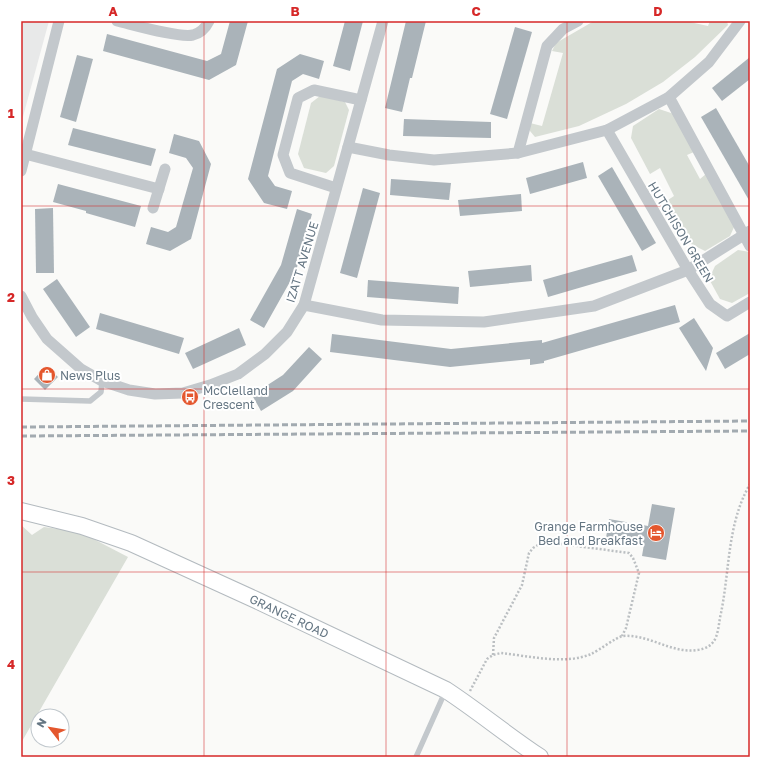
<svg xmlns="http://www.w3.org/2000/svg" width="771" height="778" viewBox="0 0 771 778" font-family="'Golos Text',sans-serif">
<rect width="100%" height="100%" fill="#fafaf8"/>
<path fill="#e8e9e9" d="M21 21H49L21 124Z"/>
<g fill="#dadfd7">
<path d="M594 21H685L708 26 710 21H727L728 25 695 57 663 82 626 104 579 126 535 137 530 131V123L542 126 563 53 552 51 556 43Z"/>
<path d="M320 96 345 102 349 110 334 166 326 173 304 168 298 154 311 103Z"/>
<path d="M659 109 674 114 694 152 687 155 700 179 706 174 735 225 730 236 705 251 691 244 665 202 674 196 660 168 650 174 631 138 633 126Z"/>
<path d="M738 250 750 252V293L732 303 720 299 709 279 715 266Z"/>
<path d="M21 525 32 535 44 527 80 532 128 557 21 743Z"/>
</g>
<g fill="#aab3b9">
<path d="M230 21H248L236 65 209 80 103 51 107 34 207 61 221 54Z"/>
<path d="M345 21H363L350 71 333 66Z"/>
<path d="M406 21H426L412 78H410L402 112 385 108Z"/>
<path d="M515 27 532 32 507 119 490 114Z"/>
<path d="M300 54 324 61 319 79 303 74 292 81 268 176 275 186 292 191 287 209 264 203 248 179 277 69Z"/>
<path d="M77 55 93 59 76 122 60 117Z"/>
<path d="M750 57V79L722 101 712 88Z"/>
<path d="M716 108 750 167V202L701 117Z"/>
<path d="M404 119 491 122V138L403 136Z"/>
<path d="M73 128 156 149 151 166 68 145Z"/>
<path d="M174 134 199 141 211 164 191 239 170 251 146 244 151 227 168 232 176 227 193 168 186 158 169 153Z"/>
<path d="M583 162 587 178 530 194 526 178Z"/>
<path d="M612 167 656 243 642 251 598 176Z"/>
<path d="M391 179 451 183 449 200 390 195Z"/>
<path d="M58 184 141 206 135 227 86 213V211L53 202Z"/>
<path d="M363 188 380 193 357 278 340 273Z"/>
<path d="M521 194 522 211 460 216 458 200Z"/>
<path d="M53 208 54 273H36L35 209Z"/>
<path d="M297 209 312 214 296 271 264 328 250 320 281 265Z"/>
<path d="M632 255 637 271 548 297 543 280Z"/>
<path d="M531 265 532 281 470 287 468 271Z"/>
<path d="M57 279 90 327 76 337 43 289Z"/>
<path d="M368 280 459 287 458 304 367 297Z"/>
<path d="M675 305 680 322 544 361V363L530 365V359L450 367 330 352 332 334 451 349 542 340V343Z"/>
<path d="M100 313 184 338 179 354 96 329Z"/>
<path d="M694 318 713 348 706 371 679 328Z"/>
<path d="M239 328 246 345 193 369 185 353Z"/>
<path d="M750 333V354L725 369 716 353Z"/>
<path d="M309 347 322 359 293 391 261 411 252 395 283 375Z"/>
<path d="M46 366 58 377 45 390 34 379Z"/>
<path d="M652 504 675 508 666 560 642 556 644 544 606 538 609 519 648 526Z"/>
</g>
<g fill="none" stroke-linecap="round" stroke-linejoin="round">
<g stroke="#b3babf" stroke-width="18">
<g id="secondary">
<path id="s1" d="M21 511 82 526 131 543 256 600 446 690C478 711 508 736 540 757"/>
</g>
</g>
<g stroke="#bbbfc2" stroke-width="2.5" stroke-dasharray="2 2" stroke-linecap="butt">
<path d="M493 655 494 638 522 585 529 553 533 548 538 545 548 544H562L629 553 633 558 639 573 626 628 622 636"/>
<path d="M470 691 487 659 493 655 501 653C529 656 566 665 591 654 600 650 616 637 623 636 649 634 672 654 697 650 706 649 713 645 716 637 719 629 719 621 721 613 730 569 727 524 750 484"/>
</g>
<g stroke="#c3c8cc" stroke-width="5.5">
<path d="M21 399 90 401 101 392 102 381"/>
<path d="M416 757 445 692"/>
</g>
<g stroke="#c3c8cc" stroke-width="11">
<path d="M117 21C134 25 178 38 193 35 201 33 206 27 209 21"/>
<path d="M669 97 750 246"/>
<path d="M607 130 688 270 710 304 727 316 750 302"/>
<path d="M348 147 389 155 434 160 518 153 607 130 669 97 709 62 740 21"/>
<path d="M518 153 547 46 563 29 578 21"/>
<path d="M25 154 159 189"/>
<path d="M21 171 59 21"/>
<path d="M336 188 290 173 283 155 298 98 314 90 361 100"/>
<path d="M153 208 165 169"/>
<path d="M21 296 32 317 47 339 81 369 102 381 129 390 155 394 183 393 210 385 238 374 265 354 287 332 304 305 383 21"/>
<path d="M304 305 382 320 484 322 594 306 688 270 750 231"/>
</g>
<use href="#secondary" stroke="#fff" stroke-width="16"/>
<g stroke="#a2aab0" stroke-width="3" stroke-dasharray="6 3" stroke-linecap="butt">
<path d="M21 427 750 421"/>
<path d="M21 436 750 431"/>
</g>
</g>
<path fill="none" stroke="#d62828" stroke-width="1" stroke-opacity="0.55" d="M204 21V757M386 21V757M567 21V757M21 206H750M21 389H750M21 572H750"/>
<defs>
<g id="shop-disc" transform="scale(0.9)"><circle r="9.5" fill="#e4572e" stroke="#fff"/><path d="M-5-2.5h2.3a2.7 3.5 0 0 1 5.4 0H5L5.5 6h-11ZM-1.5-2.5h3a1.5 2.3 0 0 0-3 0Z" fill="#fff"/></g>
<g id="bus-disc" transform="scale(0.9)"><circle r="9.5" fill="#e4572e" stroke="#fff"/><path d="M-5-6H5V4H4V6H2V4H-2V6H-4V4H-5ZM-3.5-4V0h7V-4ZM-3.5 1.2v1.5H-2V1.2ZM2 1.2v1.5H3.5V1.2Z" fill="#fff"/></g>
<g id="hotel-disc" transform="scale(0.9)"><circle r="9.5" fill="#e4572e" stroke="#fff"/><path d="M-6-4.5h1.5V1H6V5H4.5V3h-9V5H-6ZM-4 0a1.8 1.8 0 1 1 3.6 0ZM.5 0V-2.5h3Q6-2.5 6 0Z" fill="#fff"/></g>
</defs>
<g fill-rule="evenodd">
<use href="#shop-disc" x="47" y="375"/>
<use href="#bus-disc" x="190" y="397"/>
<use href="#hotel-disc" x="656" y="533"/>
</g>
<g text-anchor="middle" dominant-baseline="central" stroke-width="4" stroke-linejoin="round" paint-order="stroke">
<g font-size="12" fill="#657683" stroke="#fff">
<text transform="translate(681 232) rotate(59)">HUTCHISON GREEN</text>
<text transform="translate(302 262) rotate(-73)">IZATT AVENUE</text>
<text stroke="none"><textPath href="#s1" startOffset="289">GRANGE ROAD</textPath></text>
</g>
<g font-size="12" fill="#657683" stroke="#fff" text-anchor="start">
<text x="60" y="375">News Plus</text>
<text x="203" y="390">McClelland<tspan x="203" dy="14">Crescent</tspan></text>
<text x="643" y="526" text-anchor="end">Grange Farmhouse<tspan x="643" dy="14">Bed and Breakfast</tspan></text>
</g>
</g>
<rect width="771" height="778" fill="none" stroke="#ffffff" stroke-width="44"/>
<g transform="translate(50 728) rotate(301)"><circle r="19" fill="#ffffff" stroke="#c1c8cd"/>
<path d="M0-3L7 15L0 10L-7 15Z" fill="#e4572e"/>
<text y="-6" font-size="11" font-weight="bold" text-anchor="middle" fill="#657683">N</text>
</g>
<rect x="22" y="22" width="727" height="734" fill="none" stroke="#d62828" stroke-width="1.5"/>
<g font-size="13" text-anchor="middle" font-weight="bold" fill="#d62828">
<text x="113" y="16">A</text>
<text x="295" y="16">B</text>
<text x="476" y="16">C</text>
<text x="658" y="16">D</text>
<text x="11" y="118">1</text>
<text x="11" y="302">2</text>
<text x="11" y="485">3</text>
<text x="11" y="669">4</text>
</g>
</svg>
